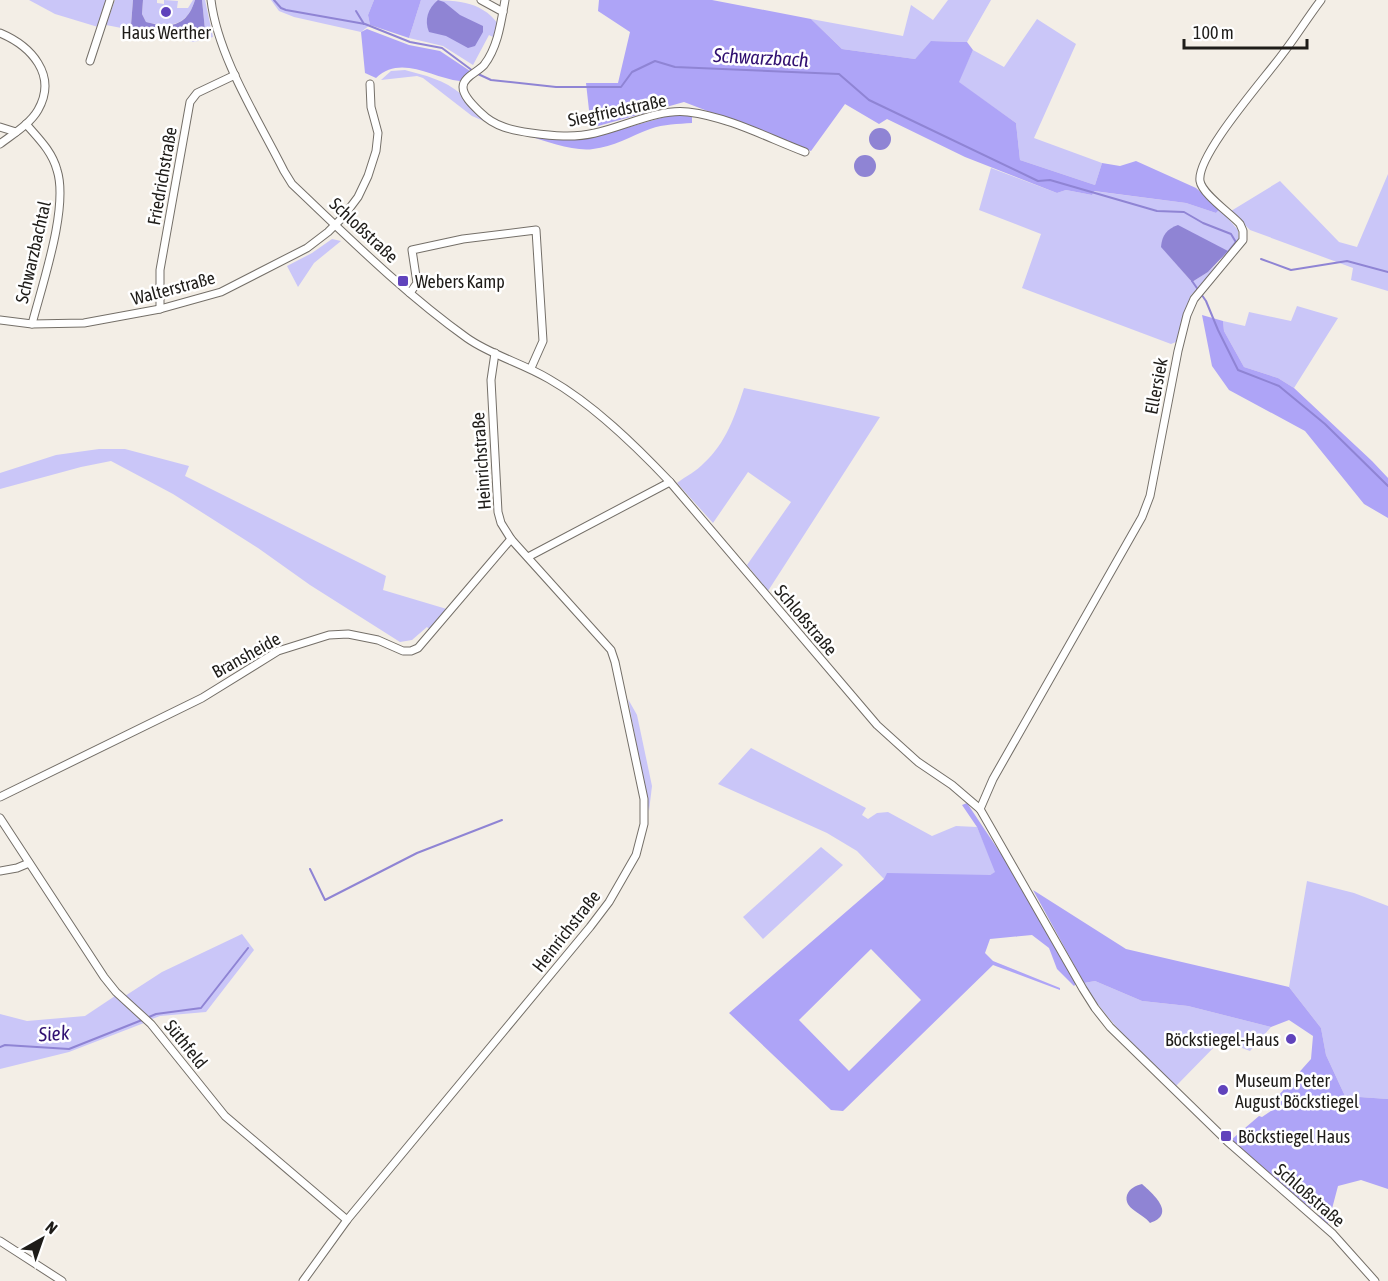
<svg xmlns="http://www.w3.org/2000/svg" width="1388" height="1281" viewBox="0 0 1388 1281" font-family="'Asap Condensed',sans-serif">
<rect width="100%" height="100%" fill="#f3eee6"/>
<g fill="#cac6f8" fill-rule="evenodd">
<path d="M29 0H106V2L98 27 55 14Z"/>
<path d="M115 0H133L131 24 133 28 193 40 205 30 202 0H205L213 37 194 42 106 25Z"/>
<path d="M143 0H157V3L164 4V0L178 1 177 8H188L193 0H195C187 26 171 28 146 22L142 14Z"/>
<path d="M271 0H374L368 15 370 25 361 32 294 17 279 11Z"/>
<path d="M421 0C454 0 481 0 498 24L495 38 489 35 473 65 443 46 409 38Z"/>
<path d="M948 0H991L967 42 932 41 915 59 842 49 811 19 903 36 911 5 933 20Z"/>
<path d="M1037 19 1076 44 1034 138 1102 163 1095 185 1020 160 1016 123 958 82 973 50 1004 67Z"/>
<path d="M405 70C424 75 445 80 461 94 470 102 477 113 486 122L472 116 423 78 417 76 381 80 391 71Z"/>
<path d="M991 168 1057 193 1066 190 1092 195 1093 191 1186 203 1216 213 1220 209 1238 230 1239 241 1222 266 1191 295 1176 342 1171 344 1022 288 1041 234 979 210ZM1161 246 1223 259 1208 272 1192 282Z"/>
<path d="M1388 174V291L1351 280 1353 268 1250 230 1231 211 1280 181 1339 242 1357 247Z"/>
<path d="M332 239 341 241 314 263 298 287 287 266 312 253Z"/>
<path d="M1297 306 1338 318 1294 388 1278 378 1244 367 1224 331 1223 321 1245 326 1249 312 1291 321Z"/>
<path d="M744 388 880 417 768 591 747 565 791 502 748 472 713 523 677 483C686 476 697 471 704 463 726 443 735 416 744 388Z"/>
<path d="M99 449H125L189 466 185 476 386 576 383 590 450 610 431 631 427 627 412 640 400 642 310 585 258 548 173 494 111 461 81 467 0 489V473L56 455Z"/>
<path d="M628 699 637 715 652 786 649 811Z"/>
<path d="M751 748 866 808 862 815 868 819 877 813 888 812 932 836 956 826 977 827 996 872 990 875 884 879 857 851 827 833 718 784Z"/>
<path d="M821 847 843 865 763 939 743 917Z"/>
<path d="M1307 881 1354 893 1388 906V1099L1345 1096 1326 1055 1321 1028 1289 987Z"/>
<path d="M242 934 254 950 206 1012 160 1016 152 1019 125 996 162 972Z"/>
<path d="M1095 981 1142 1001 1188 1006 1271 1027 1250 1051 1221 1040 1176 1086C1143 1054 1108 1024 1084 983Z"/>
<path d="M115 996 144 1023 69 1052 0 1069V1014L27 1021 85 1016Z"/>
</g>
<g fill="#aea4f7" fill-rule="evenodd">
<path d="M374 0H421L409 38 370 25 368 15Z"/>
<path d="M599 0H712L811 19 842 49 915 59 931 41 967 42 973 50 959 82 1016 123 1020 160 1095 185 1102 163 1120 166 1136 161 1196 188 1220 209 1216 213 1186 203 1094 191 1092 195 1066 190 1057 193 965 157 887 119 879 124 845 104 811 151 684 102 591 128 586 83H618L630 32 598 11Z"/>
<path d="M367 29 409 45 440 51 470 71 460 81C432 78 401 54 376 78L365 73 361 32Z"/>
<path d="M685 115 692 116V123C678 124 664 124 650 129 631 136 613 147 593 149 575 152 546 141 528 136L561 140 594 137 668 116Z"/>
<path d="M1202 315 1223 321 1224 331 1244 367 1278 378 1294 388 1372 461 1388 478V518L1364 504 1305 431 1229 390 1212 366Z"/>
<path d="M967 803 1009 866 1076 984 1074 986 1057 969 1049 948 1032 935 990 939 985 953 993 961 1060 988V990L993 965 843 1111 831 1110 729 1013 884 879 887 873 990 875 995 872 977 827 962 805ZM871 949 921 1000 849 1071 799 1020Z"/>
<path d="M1033 890 1126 949 1289 987 1321 1028 1326 1055 1345 1096 1388 1099V1189L1361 1180 1338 1186 1328 1224 1318 1216 1322 1211 1314 1204 1310 1208 1231 1140 1259 1116 1262 1117 1274 1109 1270 1105 1311 1059 1313 1036 1289 1020 1271 1027 1188 1006 1142 1001 1095 981 1084 983Z"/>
</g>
<g fill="#8f84d4">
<path d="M133 0H143L142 14 146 22C171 29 187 26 195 0H202L205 30 193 40 133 28 131 25Z"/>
<path d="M438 0 444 2 460 15 483 26V32L475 46 468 48 446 36 429 32C424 20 428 8 438 0Z"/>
<circle cx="880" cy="139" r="11"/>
<circle cx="865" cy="166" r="11"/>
<path d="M1178 225 1228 251 1208 272 1192 282 1161 247C1162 235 1167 229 1178 225Z"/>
<path d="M1142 1184C1153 1194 1177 1214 1150 1223 1143 1213 1123 1209 1127 1195 1130 1188 1135 1186 1142 1184Z"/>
</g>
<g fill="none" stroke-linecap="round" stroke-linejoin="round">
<g stroke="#8f84d4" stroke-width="2">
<path d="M274 0 281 8 286 10 365 24 410 42 442 48 473 71"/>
<path d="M356 11 364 24"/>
<path d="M478 74 491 80 556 87H621L632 72 655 61 675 67 839 74 869 100 1038 181 1050 180 1157 211 1184 212 1203 223 1231 234 1237 244"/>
<path d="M1228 252 1235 243"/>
<path d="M1261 259 1291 270 1347 261 1388 272"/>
<path d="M1192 281 1206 301 1218 330 1238 370 1279 386 1325 424 1388 486"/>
<path d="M310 869 325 900 417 853 502 820"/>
<path d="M149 1017 156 1014 201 1008 248 948"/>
<path d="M0 1047 5 1045 69 1049 142 1020"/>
</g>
<g stroke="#746f68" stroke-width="9">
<g id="street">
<path d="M211 0C218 57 258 119 284 171L292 184C348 237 404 293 467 338 491 355 522 363 549 379 593 404 635 445 670 482L877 725 918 762 952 785 980 809 1083 989 1095 1008 1110 1027 1227 1141 1333 1234 1375 1281"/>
<path d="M481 0 503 12"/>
<path d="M505 0C501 22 498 47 484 65 478 72 463 77 463 87 463 97 475 107 481 113 495 127 512 130 531 133 553 136 574 138 595 133 623 127 660 108 688 112 729 117 768 138 805 152"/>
<path d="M0 33C31 46 58 75 38 110 30 124 13 134 0 144"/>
<path d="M90 61 110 0"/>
<path d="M26 124C38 138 52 151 57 170 69 207 42 285 32 324"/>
<path d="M0 127 16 132"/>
<path d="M410 293 417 283 412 250 463 239 536 230 543 341 531 368"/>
<path d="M160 309V270L190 102 197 93 235 75"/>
<path d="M0 320 32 324 84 323 160 309 221 292 307 248 328 232 343 217 358 197 368 176 376 151 378 133 371 107 370 84"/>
<path d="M528 557 670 482"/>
<path d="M0 797 202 698 278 651 329 635 348 634 378 640 403 651H411L418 648 511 539"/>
<path d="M980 809 993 779 1142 517 1150 496 1178 351 1187 315 1194 299 1243 240V231L1240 224C1230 213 1202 194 1200 181 1196 155 1267 76 1284 52 1297 35 1308 17 1321 0"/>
<path d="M0 818 104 977 116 992 151 1024 225 1116 347 1220"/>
<path d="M0 871 17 868 29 863"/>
<path d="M0 1241 62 1281"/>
<path d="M303 1281 347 1220 590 927 609 902 636 855 644 824V799L615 662 611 650 511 539 501 523 498 512 491 380 495 353"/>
</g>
</g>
<use href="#street" stroke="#fff" stroke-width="7"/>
</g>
<g fill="#6043bc" stroke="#fff" stroke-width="2">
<circle cx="166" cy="12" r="6"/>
<rect x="397" y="275" width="12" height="12" rx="3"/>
<circle cx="1291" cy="1039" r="6"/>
<circle cx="1223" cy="1090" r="6"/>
<rect x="1220" y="1130" width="12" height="12" rx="3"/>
</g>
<g text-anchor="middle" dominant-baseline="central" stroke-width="5" stroke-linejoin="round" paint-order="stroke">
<g font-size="18" fill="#1e1c19" stroke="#fff" text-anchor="start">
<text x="166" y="32" text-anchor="middle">Haus Werther</text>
<text x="415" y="281">Webers Kamp</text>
<text x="1279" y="1039" text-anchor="end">Böckstiegel-Haus</text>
<text x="1235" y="1080">Museum Peter<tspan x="1235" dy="21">August Böckstiegel</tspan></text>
<text x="1238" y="1136">Böckstiegel Haus</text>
</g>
<g font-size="18" fill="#1e1c19" stroke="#fff">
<text transform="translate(617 110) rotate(-12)">Siegfriedstraße</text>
<text transform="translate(162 176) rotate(-80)">Friedrichstraße</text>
<text transform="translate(364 230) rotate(43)">Schloßstraße</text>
<text transform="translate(33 252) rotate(-77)">Schwarzbachtal</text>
<text transform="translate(173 288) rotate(-15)">Walterstraße</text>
<text transform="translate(1156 386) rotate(-79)">Ellersiek</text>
<text transform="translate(481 461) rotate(-94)">Heinrichstraße</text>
<text transform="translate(806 620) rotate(50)">Schloßstraße</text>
<text transform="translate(246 655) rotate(-29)">Bransheide</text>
<text transform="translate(566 931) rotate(-52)">Heinrichstraße</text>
<text transform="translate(186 1044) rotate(51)">Süthfeld</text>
<text transform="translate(1310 1195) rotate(41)">Schloßstraße</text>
</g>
<g font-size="20" font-style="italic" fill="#311171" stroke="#fff">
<text transform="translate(761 57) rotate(3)">Schwarzbach</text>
<text transform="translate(54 1033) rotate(-4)">Siek</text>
</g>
</g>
<g transform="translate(42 1239) rotate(40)" stroke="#ffffff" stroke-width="4.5" paint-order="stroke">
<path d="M0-4.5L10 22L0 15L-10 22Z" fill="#1e1c19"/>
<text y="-9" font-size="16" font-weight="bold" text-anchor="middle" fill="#1e1c19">N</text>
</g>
<path d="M1184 39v9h123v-9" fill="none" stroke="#1e1c19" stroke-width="3"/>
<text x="1193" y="39" font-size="18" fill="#1e1c19" stroke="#ffffff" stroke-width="4.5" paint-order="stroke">100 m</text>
</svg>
